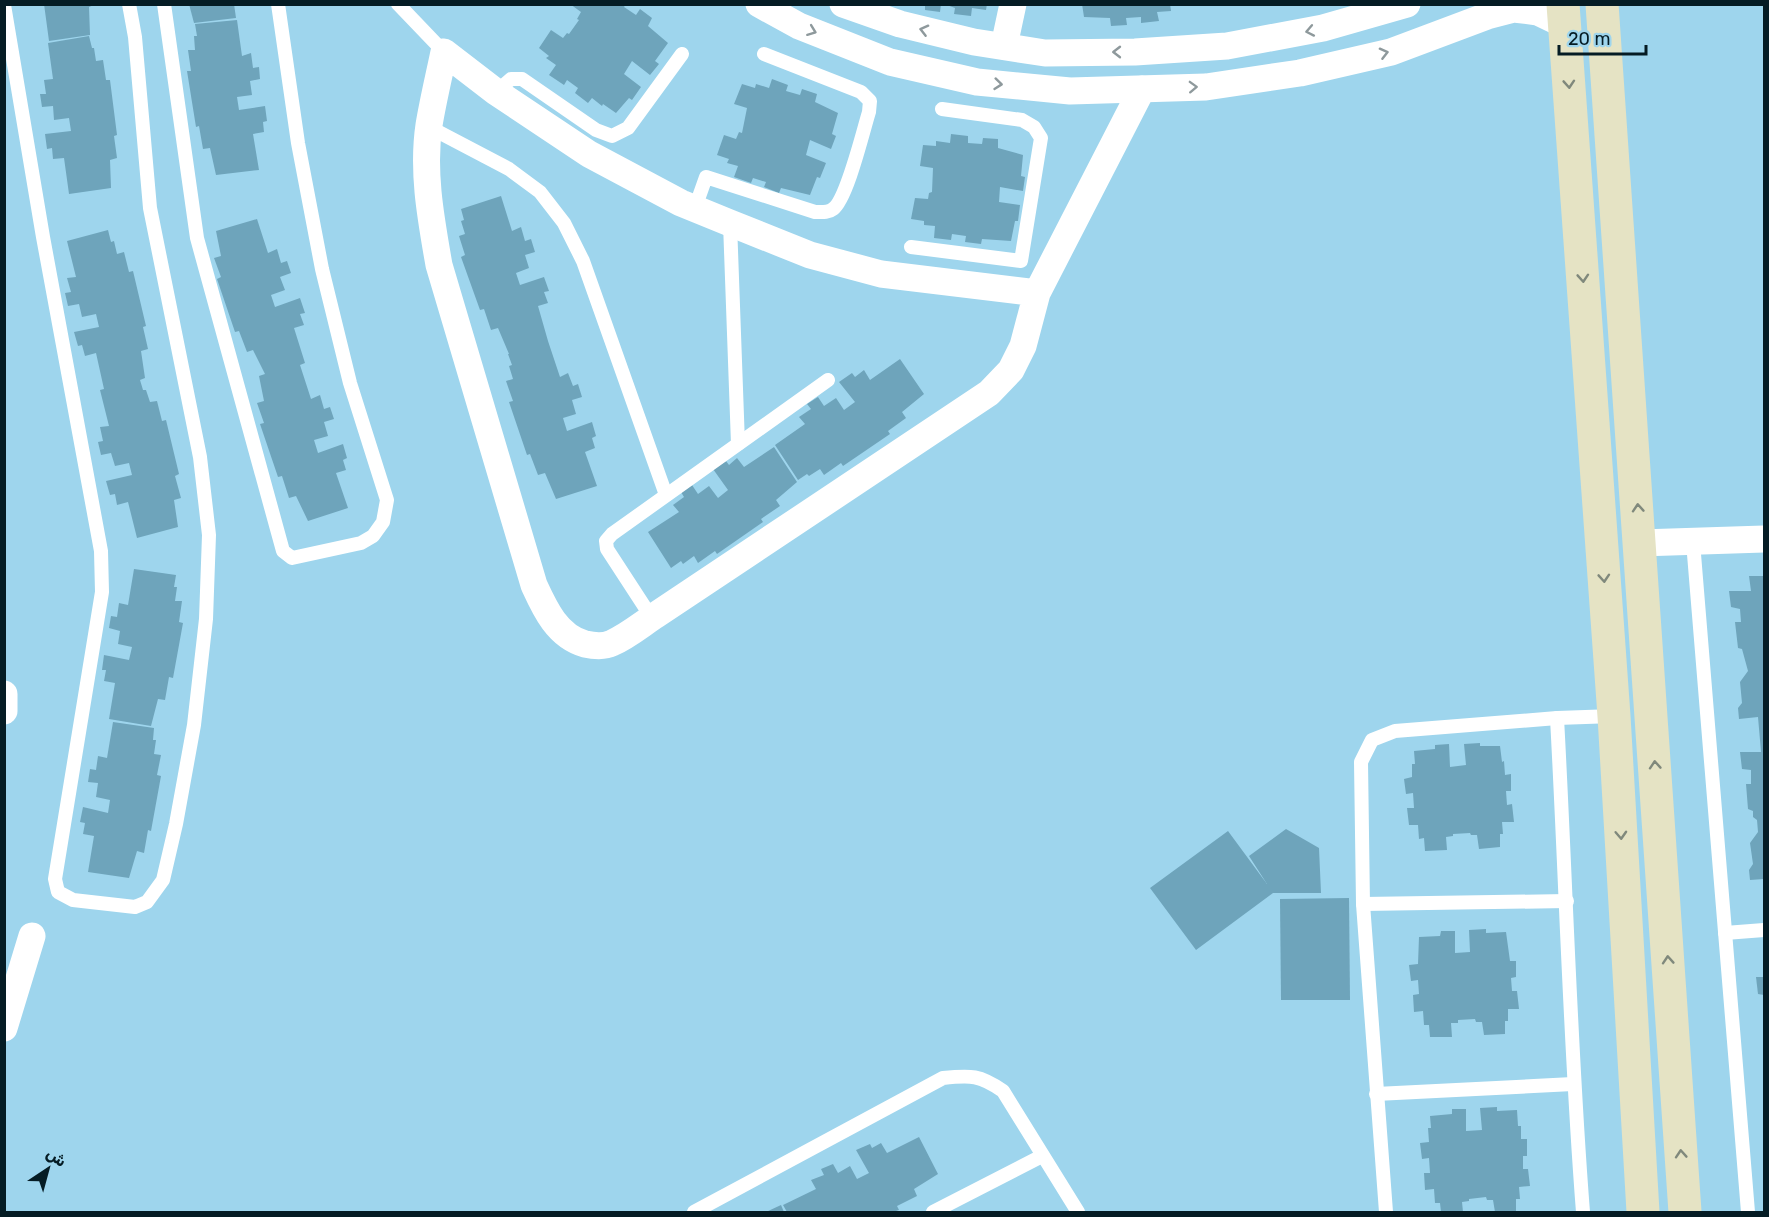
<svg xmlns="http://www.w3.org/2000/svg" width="1769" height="1217" viewBox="0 0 1769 1217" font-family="Rubik,'Noto Naskh Arabic',sans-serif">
<rect width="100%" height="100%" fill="#9ed5ed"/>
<g fill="#6ea4bb">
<path d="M44 4H96L89 7 90 35 49 41Z"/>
<path d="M189 4H234L236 18 194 23Z"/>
<path d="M570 4H626L624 7 636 15 640 9 652 18 648 26 668 43 655 61 659 64 650 75 632 61 624 74 641 87 632 100 629 98 616 113 603 104 602 106 592 98 588 103 575 93 578 88 567 80 564 85 549 75 556 65 546 58 549 56 539 48 551 30 563 38 567 33 569 34 579 20 577 19 581 12Z"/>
<path d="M925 4H941L940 12 925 10Z"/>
<path d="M944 4H987L986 10 972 8 971 16 954 14 955 8Z"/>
<path d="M1082 4H1170L1171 11 1157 12 1159 21 1141 23V17L1126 18 1127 25 1111 26 1110 18 1084 17Z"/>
<path d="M237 20 242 56 251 53 253 68 259 67 260 79 250 81 252 95 237 97 239 110 265 106 267 121 263 122 264 132 253 134 259 170 216 175 210 148 203 149 199 126 196 127 187 71H191L188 50H195L194 36H197L195 24Z"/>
<path d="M89 36 92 48H94L96 61 103 60 106 80H110L117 135 114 136 117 158 110 160 111 188 69 194 64 158 53 159 52 148 47 149 45 134 71 131 69 118 54 120 53 106 42 107 40 94H46L44 80 53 79 48 43Z"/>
<path d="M772 79 788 85 786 91 800 95 802 89 817 94 815 102 838 113 832 134 836 136 831 149 810 140 806 155 826 163 820 178 817 177 810 195 781 188 779 193 764 187 766 182 753 178 751 183 734 177 738 166 727 163 729 159 717 155 724 135 736 139 739 132 742 133 747 108 734 104 742 84 755 88 756 84 769 88Z"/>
<path d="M951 134 968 136V143L982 144 983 138 998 139V148L1023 155 1021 176 1025 177 1023 191 1000 187 999 202 1020 205 1018 221H1015L1011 241 982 239 981 244 965 242 966 236 952 234 951 240 934 238 935 226 924 225V221L911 219 915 198 928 199 929 193 932 192 933 168 920 166 923 145 936 146V141L950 143Z"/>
<path d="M501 196 512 231 521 227 525 241 531 239 535 252 525 255 529 268 516 273 520 285 544 277 549 291 544 292 548 303 538 306 548 341 560 377 568 373 573 386 578 384 582 397 572 400 576 414 563 418 567 431 592 422 596 436 592 438 595 448 585 452 597 486 556 499 545 473 538 475 530 454 527 455 509 402 513 401 506 381 513 379 509 366 512 365 508 354H509L498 328 491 330 484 309 480 310 461 257 465 255 459 236 465 234 461 221 464 220 461 209Z"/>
<path d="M257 219 268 253 277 249 281 263 287 261 291 273 280 277 285 290 271 295 275 307 300 298 305 313 300 314 304 325 294 328 305 363 300 365 311 399 320 395 324 409 330 407 334 419 324 422 328 436 314 440 318 453 343 444 347 458 343 460 346 470 336 473 348 508 308 521 296 496 289 498 282 476 278 477 260 424 264 423 257 403 264 401 259 376 265 374 253 350 247 352 239 331 235 332 217 279 221 277 214 258 221 256 216 231Z"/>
<path d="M108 230 111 242 114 241 117 254 124 252 129 272 133 271 146 326 143 327 148 349 141 351 145 378 140 380 143 390H146L150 402 157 401 162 421 166 420 179 474 175 476 181 498 174 500 178 527 137 538 128 502 117 505 115 494 110 495 106 481 132 475 129 463 115 466 111 453 101 455 98 442 103 441 100 427 109 426 100 390 104 389 96 353 85 356 82 345 78 346 74 332 99 327 96 314 82 317 79 304 68 306 65 293 71 292 67 278 76 277 67 241Z"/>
<path d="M900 359 924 394 902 412 906 418 888 431 890 434 843 466 841 463 824 475 820 469 809 476 807 474 798 480 775 445 805 424 799 417 811 409 807 404 818 397 824 406 836 398 844 410 855 402 839 382 852 373 855 377 864 370 870 380Z"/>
<path d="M774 447 797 482 776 500 780 506 761 519 763 522 717 554 715 551 698 563 694 556 683 564 681 561 671 568 648 532 679 512 673 505 684 497 681 492 692 485 698 494 709 486 718 498 728 490 713 469 726 461 729 465 737 458 744 467Z"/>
<path d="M134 569 176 575 174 587H177L175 601H182L179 622 183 623 173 678 169 677 165 700 158 699 151 726 109 719 115 683 104 681 106 670H102L104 655 129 660 132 647 118 644 120 631 109 628 111 616 117 617 119 603 128 605Z"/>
<path d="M1749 576H1764V879L1750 880 1749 870 1753 864 1750 843 1758 832 1757 820 1753 817V811L1748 809 1746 784H1751V770L1742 769 1740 752H1761L1758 717 1739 719 1738 708 1742 703 1740 682 1748 671 1742 649 1738 648 1735 622H1741L1740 609 1731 607 1729 591H1751Z"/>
<path d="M113 722 154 728 153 740H156L154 754 161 755 157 775 161 776 151 831 148 830 144 853 137 851 129 878 88 872 94 836 83 834 85 823 80 822 83 807 108 813 110 800 96 797 98 783 88 782 90 769 96 770 98 756 107 758Z"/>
<path d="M1480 743V746H1500L1502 762 1504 761 1505 775 1511 774V791H1506L1507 805 1512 804 1514 822H1502L1503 834H1500V847L1479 849 1477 835H1471L1470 833 1453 834V836L1446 837 1447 850 1425 851 1424 838 1419 839 1418 825H1409L1407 808H1414L1413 793 1406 794 1404 779 1412 777V764H1415L1414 751 1435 749V745L1449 744 1450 767 1466 765 1464 744Z"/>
<path d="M1286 829 1319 848 1321 893H1273L1196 950 1150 888 1228 831 1267 884 1249 856Z"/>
<path d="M1349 898 1350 1000H1281L1280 899Z"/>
<path d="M1486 929V933L1506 932 1510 961H1516V977L1511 978 1512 991H1517L1519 1009H1508V1021H1505V1034L1484 1035 1482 1022H1476L1475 1019 1458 1020V1023H1451L1452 1037H1430L1429 1025H1424L1423 1011 1414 1012 1413 995 1419 994 1418 980 1411 981 1409 965 1418 964 1419 937 1440 936 1441 931H1455V953L1470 952 1469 930Z"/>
<path d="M1756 977H1764V995L1758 994Z"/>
<path d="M1497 1107V1111L1517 1110 1518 1126H1521V1139H1527V1156H1523V1169H1528L1530 1186 1519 1187 1520 1199H1516V1212H1495L1493 1200H1487L1486 1197 1469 1199V1201L1462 1202 1463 1212H1441L1440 1203H1435L1434 1189 1425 1190 1424 1173H1430L1429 1158 1422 1159 1420 1143 1429 1142 1428 1128H1431L1430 1116 1452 1114V1109H1466V1131L1482 1130 1480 1108Z"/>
<path d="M919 1137 938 1174 914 1189 917 1196 897 1206 899 1210 893 1212H787L783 1205 816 1189 811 1180 824 1175 821 1169 833 1164 838 1173 850 1166 857 1179 869 1173 856 1150 870 1144 872 1148 881 1143 887 1153Z"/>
<path d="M781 1205 784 1212H766Z"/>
</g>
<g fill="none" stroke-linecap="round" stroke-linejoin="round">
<g stroke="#fff" stroke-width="14">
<path d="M164 4 197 238 283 551 292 558 361 543 373 536 383 522 387 500 350 383 322 269 298 143 278 4"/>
<path d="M398 4 444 52"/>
<path d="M4 5 43 237 101 551 102 592 55 879 58 892 73 900 135 907 147 902 163 880 176 824 194 725 206 619 209 535 200 457 150 208 135 37 129 4"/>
<path d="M496 92 511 79H522L596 130 612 136 628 128 682 54"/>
<path d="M429 127 509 169 540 192 564 223 583 261 666 495"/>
<path d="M695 208 706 177 815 212C821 212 828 213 833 209 847 199 863 131 869 112L870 101 861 92 764 54"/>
<path d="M730 223 738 444"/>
<path d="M911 247 1021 261 1041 138 1034 127 1022 120 942 109"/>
<path d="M1693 542 1748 1212"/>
<path d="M656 615 648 612 607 549 606 541 612 534 828 380"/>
<path d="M1557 718C1566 883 1570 1048 1583 1212"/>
<path d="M1363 904 1567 901"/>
<path d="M1725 933 1764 930"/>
<path d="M1376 1094 1573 1084"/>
<path d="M694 1212 943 1078C971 1075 980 1075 1003 1091L1078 1212"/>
<path d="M933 1212 1042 1156"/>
<path d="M1386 1212 1363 904 1361 762 1372 740 1395 731 1557 718 1614 716"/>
</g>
<g stroke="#fff" stroke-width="27">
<path d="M759 4 799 26 890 62 977 82 1070 91 1206 87 1300 73 1391 52 1487 16 1514 9 1538 12 1565 25"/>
<path d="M843 4 900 24 974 42 1045 53 1135 52 1227 46 1323 28 1407 4"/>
<path d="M1004 46 1013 4"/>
<path d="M1037 293 881 274 810 255 730 223 681 203 589 154 496 92 444 52C439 76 433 101 429 125 422 172 431 219 439 265L534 585C545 609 557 636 585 644 594 646 604 647 612 643 628 636 642 624 656 615L989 393 1011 370 1023 346 1037 293 1142 89"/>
<path d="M1640 543 1764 539"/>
<path d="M4 694V711"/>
<path d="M4 1028 32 936"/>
</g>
<g stroke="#e5e3c4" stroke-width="33">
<path d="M1563 4 1614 716 1643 1212"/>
<path d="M1602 4 1685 1212"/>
</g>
</g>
<defs><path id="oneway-chevron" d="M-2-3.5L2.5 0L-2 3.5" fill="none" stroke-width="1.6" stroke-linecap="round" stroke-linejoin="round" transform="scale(1.5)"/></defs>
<g stroke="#8e999c">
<use href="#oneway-chevron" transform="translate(924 30) rotate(-166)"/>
<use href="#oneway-chevron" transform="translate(812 31) rotate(21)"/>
<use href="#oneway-chevron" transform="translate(1310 31) rotate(169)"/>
<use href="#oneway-chevron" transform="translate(1117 52) rotate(180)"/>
<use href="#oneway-chevron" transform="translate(1384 53) rotate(-14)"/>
<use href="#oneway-chevron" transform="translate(998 84) rotate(6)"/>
<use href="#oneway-chevron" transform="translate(1193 87) rotate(-2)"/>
</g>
<g stroke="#80897c">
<use href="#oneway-chevron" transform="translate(1569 84) rotate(86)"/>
<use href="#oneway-chevron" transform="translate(1583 278) rotate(86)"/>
<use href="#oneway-chevron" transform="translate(1638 508) rotate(-94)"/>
<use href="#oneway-chevron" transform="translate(1604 578) rotate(86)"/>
<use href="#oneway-chevron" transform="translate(1655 765) rotate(-94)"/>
<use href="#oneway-chevron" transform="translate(1621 835) rotate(87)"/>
<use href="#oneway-chevron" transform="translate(1668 960) rotate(-94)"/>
<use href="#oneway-chevron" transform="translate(1681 1154) rotate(-94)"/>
</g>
<rect width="1769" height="1217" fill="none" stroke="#051c24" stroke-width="12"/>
<g transform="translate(48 1169) rotate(36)" stroke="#9ed5ed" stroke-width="4.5" paint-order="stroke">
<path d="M0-4.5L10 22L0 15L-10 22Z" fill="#051c24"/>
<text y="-9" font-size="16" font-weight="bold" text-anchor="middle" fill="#051c24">ش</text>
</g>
<path d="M1559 45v9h87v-9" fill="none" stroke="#051c24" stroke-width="3"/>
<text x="1568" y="45" font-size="18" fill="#051c24" stroke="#9ed5ed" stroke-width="4.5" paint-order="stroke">20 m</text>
</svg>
